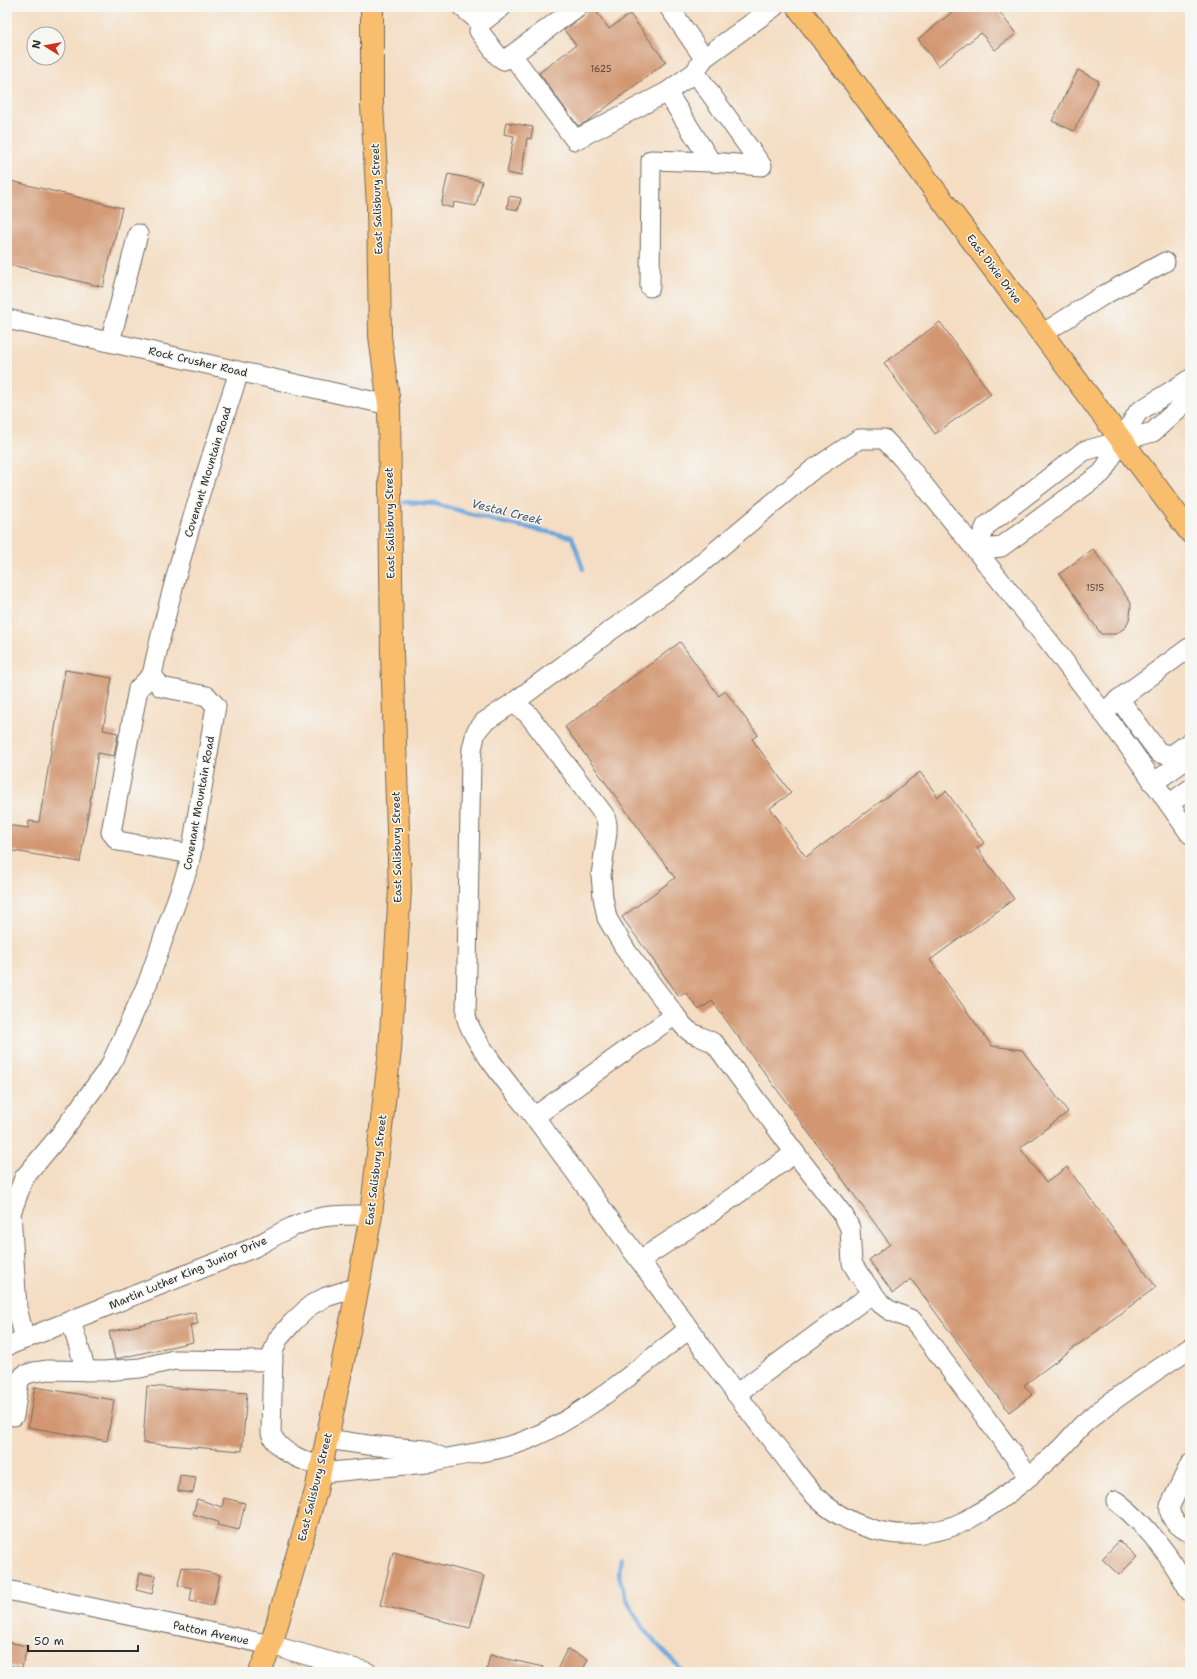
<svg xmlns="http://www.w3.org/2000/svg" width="1197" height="1679" viewBox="0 0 1197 1679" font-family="'Shantell Sans',sans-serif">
<rect width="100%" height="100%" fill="#f6f6f2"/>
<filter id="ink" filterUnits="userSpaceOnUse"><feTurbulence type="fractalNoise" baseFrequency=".025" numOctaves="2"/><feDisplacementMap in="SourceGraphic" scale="8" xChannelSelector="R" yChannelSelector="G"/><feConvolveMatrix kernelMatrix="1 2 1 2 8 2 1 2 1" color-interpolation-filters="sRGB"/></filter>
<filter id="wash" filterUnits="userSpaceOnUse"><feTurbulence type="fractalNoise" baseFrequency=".012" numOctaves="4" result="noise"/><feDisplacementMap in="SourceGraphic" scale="16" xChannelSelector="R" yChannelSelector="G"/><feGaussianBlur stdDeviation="0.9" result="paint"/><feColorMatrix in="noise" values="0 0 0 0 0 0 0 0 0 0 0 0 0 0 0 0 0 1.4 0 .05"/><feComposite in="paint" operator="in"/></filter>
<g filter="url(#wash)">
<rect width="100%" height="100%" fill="#f4ddc2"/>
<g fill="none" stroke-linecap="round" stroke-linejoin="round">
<g stroke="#6ca5db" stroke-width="4.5">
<path d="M404 502 436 504 500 522 572 537 583 569"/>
<path d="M621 1558C620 1565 618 1573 620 1579 629 1618 657 1645 684 1672"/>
</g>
</g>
<g id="blocks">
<g fill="#d29772">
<path d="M588 7H593L609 29 630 14 666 62 588 121 578 126 539 73 576 45 564 30 584 16Z"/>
<path d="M959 7H996L1016 34 995 50 981 33 938 66 918 39Z"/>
<path d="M1078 70 1099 81 1074 131 1052 121Z"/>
<path d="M506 122 533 127 531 139 527 138 521 176 507 173 514 136 504 134Z"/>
<path d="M448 174 482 181 476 206 454 202 453 208 441 205Z"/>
<path d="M7 180 122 208 103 287 7 264Z"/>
<path d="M509 196 521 198 518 210 507 208Z"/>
<path d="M940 322 991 394 935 434 884 363Z"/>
<path d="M1093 549 1131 603 1130 617 1126 627 1116 634H1101L1059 574Z"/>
<path d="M680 642 719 696 725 691 758 735 752 739 791 793 770 808 806 857 920 772 938 797 946 791 984 843 977 848 1014 899 930 960 992 1046 1022 1050 1068 1112 1020 1148 1046 1183 1067 1167 1156 1287 1024 1385 1032 1395 1009 1412 911 1279 893 1293 869 1260 890 1244 712 1001 699 1010 685 992 679 996 622 917 675 878 565 727Z"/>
<path d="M65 670 112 678 103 730 118 733 114 756 98 753 80 862 7 850V825L28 828 29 821 39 822Z"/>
<path d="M195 1312 198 1324 190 1325 193 1342 115 1359 109 1332Z"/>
<path d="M147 1386 247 1393 242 1451 143 1443Z"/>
<path d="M35 1387 114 1400 107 1441 28 1427Z"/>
<path d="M180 1475 196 1477 193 1493 178 1491Z"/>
<path d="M224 1498 245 1503 239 1530 217 1525 218 1522 193 1514 197 1499 222 1507Z"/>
<path d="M1119 1541 1137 1557 1119 1575 1102 1559Z"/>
<path d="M393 1552 484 1576 470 1628 380 1605Z"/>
<path d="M182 1567 220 1575 213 1606 190 1601 192 1588 178 1585Z"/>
<path d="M140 1573 156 1576 152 1594 136 1590Z"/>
<path d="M7 1642 27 1646 22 1668 7 1665Z"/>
<path d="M567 1649 588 1659 582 1672H556Z"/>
<path d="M490 1655 543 1667V1672H486Z"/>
</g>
</g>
</g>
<g filter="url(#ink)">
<use href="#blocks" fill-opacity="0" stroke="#716960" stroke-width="1"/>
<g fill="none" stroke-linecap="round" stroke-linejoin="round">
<g stroke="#716960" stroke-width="21">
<g id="minor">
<path d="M462 7 481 23"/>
<path d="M502 7 481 23 479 31 498 56 504 60 512 55"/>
<path d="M577 7 512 55 575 140 667 92 695 72 704 58"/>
<path d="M669 7 704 58 774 7"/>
<path d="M667 92 711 162 762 166 695 72"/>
<path d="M650 287 651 160 711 162"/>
<path d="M7 319 389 405"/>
<path d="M1042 334 1102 296 1165 262"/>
<path d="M110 342 138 234"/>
<path d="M1190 379 1138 412 1102 473 1001 547 976 550 986 526 1084 451 1153 432 1190 398"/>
<path d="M152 675 138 689 111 832 118 841 191 854"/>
<path d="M1119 699 1159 753 1172 755 1190 742"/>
<path d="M513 703 528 714 605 816 607 824V833L601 875 603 897 607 918 627 952 675 1015 534 1117"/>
<path d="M1103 713 1119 699 1189 648 1190 650"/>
<path d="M1153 783 1190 757"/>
<path d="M1169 804 1190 789"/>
<path d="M1190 834 1129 747 1051 644 902 458 884 439H859L811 471 673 587 610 631 513 703 484 722 476 732 472 749 471 760 466 1015C469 1039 522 1101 539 1123 598 1203 657 1283 714 1364 737 1395 760 1426 784 1456 796 1472 808 1491 824 1504 847 1523 882 1536 911 1534 930 1533 950 1529 967 1520 999 1503 1036 1472 1062 1447 1071 1438 1078 1428 1088 1420 1120 1394 1155 1371 1190 1348"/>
<path d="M675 1015C680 1021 684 1029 692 1033 700 1037 708 1039 715 1044L795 1153"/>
<path d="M640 1260 701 1220 795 1153 844 1216 850 1228 852 1263 858 1273 881 1304 889 1310 912 1320 919 1328 1029 1476"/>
<path d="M71 1321 86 1371"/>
<path d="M25 1339 17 1308 11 1213 24 1178 59 1136 110 1066 148 982 189 865 216 706 207 696 161 687 152 675C174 572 206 472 239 372"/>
<path d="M7 1346 253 1248C273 1237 295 1223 318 1218 335 1214 353 1215 371 1215"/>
<path d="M736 1394 873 1293"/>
<path d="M14 1416 19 1381 24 1375 34 1372 48 1370 104 1371 140 1368 174 1360 273 1361"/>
<path d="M327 1439 368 1445 425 1450 443 1458"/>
<path d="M1190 1464 1170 1506C1168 1518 1179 1527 1190 1533"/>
<path d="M321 1467C303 1460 278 1453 271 1433L273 1352 278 1339 292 1323 311 1305 326 1297 358 1287"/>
<path d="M320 1473 427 1463C460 1453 495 1453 527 1440 587 1415 638 1368 689 1329"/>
<path d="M1116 1501C1148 1525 1171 1557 1190 1592"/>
<path d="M7 1590 271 1645 367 1672"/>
</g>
</g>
<g stroke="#716960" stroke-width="24">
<g id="major">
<path d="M798 7 1190 532"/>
<path d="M260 1672 271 1645 316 1491 327 1439 358 1287 371 1215 390 1050 400 890 392 654 389 405 380 336 378 206 372 105V7"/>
</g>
</g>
<use href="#minor" stroke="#fff" stroke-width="19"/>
<use href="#major" stroke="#f9be6d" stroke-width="22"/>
</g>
</g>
<g text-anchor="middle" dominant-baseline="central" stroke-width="3" stroke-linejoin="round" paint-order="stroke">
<g font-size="9" fill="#55463d">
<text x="601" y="69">1625</text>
<text x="1095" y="588">1515</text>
</g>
<g font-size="11" fill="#2b2b2b" stroke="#f6f6f2">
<text transform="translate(377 199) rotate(-92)">East Salisbury Street</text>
<text transform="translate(994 269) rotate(53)">East Dixie Drive</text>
<text transform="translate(198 362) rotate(13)">Rock Crusher Road</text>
<text transform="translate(208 472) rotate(-73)">Covenant Mountain Road</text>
<text transform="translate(390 523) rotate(-91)">East Salisbury Street</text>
<text transform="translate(199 803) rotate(-80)">Covenant Mountain Road</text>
<text transform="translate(397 847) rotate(-91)">East Salisbury Street</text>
<text transform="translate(376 1170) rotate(-83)">East Salisbury Street</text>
<text transform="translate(188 1273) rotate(-23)">Martin Luther King Junior Drive</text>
<text transform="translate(315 1487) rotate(-76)">East Salisbury Street</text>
<text transform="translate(211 1633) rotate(12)">Patton Avenue</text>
</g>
<g font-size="12" font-style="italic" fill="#425669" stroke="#f6f6f2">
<text transform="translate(507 512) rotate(14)">Vestal Creek</text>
</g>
</g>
<rect width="1197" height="1679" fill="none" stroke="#f6f6f2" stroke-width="24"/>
<g transform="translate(46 46) rotate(281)"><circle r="19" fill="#f6f6f2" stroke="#a5a5a2"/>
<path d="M0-3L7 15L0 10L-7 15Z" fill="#c8321e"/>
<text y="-6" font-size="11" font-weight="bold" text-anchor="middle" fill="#2b2b2b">N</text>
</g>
<path d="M28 1645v6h110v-6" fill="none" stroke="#2b2b2b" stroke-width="2"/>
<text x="34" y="1645" font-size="12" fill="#2b2b2b" stroke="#f6f6f2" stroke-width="3" paint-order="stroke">50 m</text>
</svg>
